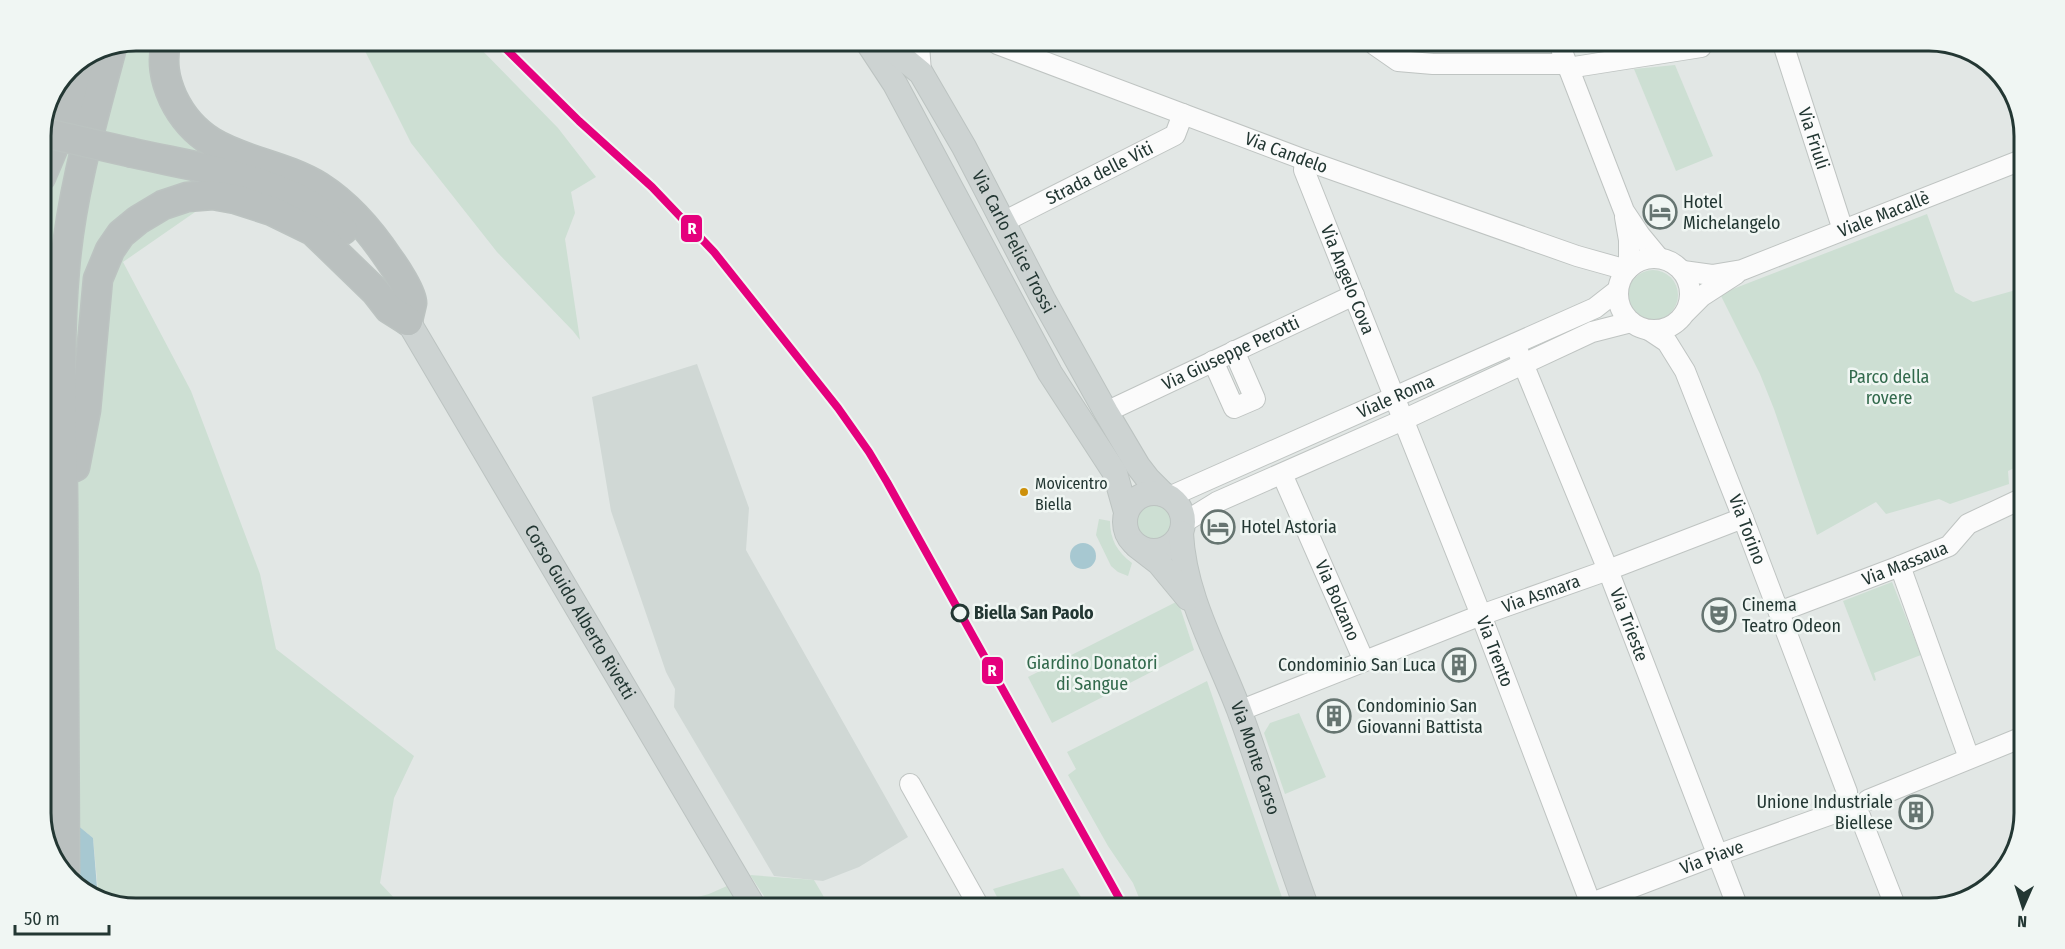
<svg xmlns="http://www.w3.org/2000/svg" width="2065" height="949" viewBox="0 0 2065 949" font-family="'Fira Sans Condensed',sans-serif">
<rect width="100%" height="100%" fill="#e2e7e5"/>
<path fill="#d0d8d5" d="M697 364 749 508 746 550 908 837 859 867 823 881 774 876 674 707 675 689 666 672 611 511 592 397Z"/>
<g fill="#cddfd3">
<path d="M136 41H170L185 100 204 122 289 166 198 210 123 262 191 391 260 574 276 649 414 756 394 798 380 883 398 902 99 901 93 838 41 795V130L69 68 94 58 70 156 48 279 49 496 62 446 82 161 128 44Z"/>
<path d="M360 41 474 42 558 128 596 177 571 192 575 213 565 239 580 340 573 331 497 252 411 143Z"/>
<path d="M1675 65 1713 156 1676 171 1634 69Z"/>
<path d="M1927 214 1955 292 1973 302 2023 288 2021 465 2008 471 2009 484 1950 504 1939 499 1886 514 1876 502 1817 535 1774 409 1760 374 1720 294Z"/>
<circle cx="1653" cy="295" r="25"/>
<circle cx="1154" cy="524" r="20"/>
<path d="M1099 519 1110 521C1110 539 1117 552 1132 563L1128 576 1118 572 1111 566 1096 535Z"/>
<path d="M1892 582 1921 655 1874 673 1876 680 1874 681 1843 601Z"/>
<path d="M1178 601 1194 650 1052 723 1028 677Z"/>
<path d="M1207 681 1285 906 1142 905 1133 883 1108 846 1068 775 1076 769 1067 752Z"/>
<path d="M1299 713 1326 777 1285 794 1264 733 1270 723Z"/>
<path d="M1063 868 1086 905H1001L993 889Z"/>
<path d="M750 875 814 880 828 904H769Z"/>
<path d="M727 886 738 904 675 903 709 894Z"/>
</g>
<g fill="#a7c8d1">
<circle cx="1083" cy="556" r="13"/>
<path d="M41 795 93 838 98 900 57 866 41 820Z"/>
</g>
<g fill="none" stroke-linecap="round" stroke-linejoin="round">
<g stroke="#bfc4c2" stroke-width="22">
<g id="minor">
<path d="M919 44 921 73"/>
<path id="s1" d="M997 44 1305 160 1577 256 1627 270"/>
<path d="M1375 45 1398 61 1433 64H1567"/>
<path d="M1560 46 1624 211 1640 235 1659 258"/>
<path id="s2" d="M1784 47 1843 230"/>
<path d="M1568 68 1701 47"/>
<path id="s3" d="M1305 160 1304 170 1481 615 1592 907"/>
<path d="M1625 217 1629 240V268"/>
<path id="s4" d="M1003 222 1175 135 1183 114"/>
<circle cx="1654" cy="294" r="36"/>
<path id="s5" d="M1683 271 1712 275 1742 270 2024 159"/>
<path d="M1686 312 1702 296 1736 274"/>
<path id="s6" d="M1649 330 1667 342 1685 371 1743 518 1847 792"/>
<path id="s7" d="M1515 344 1608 570 1738 908"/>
<path d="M1213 361 1234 408 1255 399 1234 351"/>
<path id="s8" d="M1106 412 1354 295"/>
<path id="s9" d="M1282 474 1364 661"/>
<path id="s10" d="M1169 497 1595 308 1618 290"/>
<path d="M1183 523 1217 502 1403 420 1592 332 1631 322"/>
<path d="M1900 566 1969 758"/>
<path id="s11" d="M1779 612 1900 566 1949 546 1968 524 2021 499"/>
<path id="s12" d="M1239 711 1481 615 1608 570 1743 518"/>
<path d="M910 784 978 905"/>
<path d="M1868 800 2018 739"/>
<path d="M1860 816 1896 908"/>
<path id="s13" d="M1581 907 1717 855 1843 810"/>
</g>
</g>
<g stroke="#bcc3c1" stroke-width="26">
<g id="major">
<path d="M868 43 895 84 1050 373 1115 473 1126 512"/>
<path id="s14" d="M886 44 921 73 964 147 1043 299 1106 412 1138 466 1148 479 1163 494"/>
<path id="s15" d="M408 321 752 904"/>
<circle cx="1154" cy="522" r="29"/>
<path id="s16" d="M1181 533C1184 596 1217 652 1239 710 1263 775 1282 841 1306 906"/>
<path d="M1137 546 1159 563 1188 598"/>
</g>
</g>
<g stroke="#bcc3c1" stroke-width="31">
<g id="highway">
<path d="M166 41C162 62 164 78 173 98 204 163 266 154 320 187 348 205 371 232 389 259 395 267 412 293 412 303 411 308 409 315 408 321"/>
<path d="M133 153C186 165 243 173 293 196 311 204 328 217 343 230"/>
<path d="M41 177 91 59"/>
<path d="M75 467 86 410 98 279 110 250 121 234 138 220 163 205 187 197 213 195 235 199 272 211 313 231 375 291 389 309 408 321"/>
<path d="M65 873C64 747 63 621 63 496 62 420 58 344 65 268 71 194 92 123 111 51"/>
</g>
</g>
<use href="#minor" stroke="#fbfbfb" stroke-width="20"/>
<use href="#major" stroke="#cdd3d2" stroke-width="24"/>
<use href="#highway" stroke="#bac0bf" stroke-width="28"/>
<g stroke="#bcc3c1" stroke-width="31" stroke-linecap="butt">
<path id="highway-bridge" d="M41 132 133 153"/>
</g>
<use href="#highway-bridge" stroke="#bac0bf" stroke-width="28"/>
<g stroke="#f0f6f3" stroke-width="12">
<path id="rail-1" d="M499 42 579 121 652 187 714 252 838 408 869 452 887 482 1123 905"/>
</g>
<use href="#rail-1" stroke="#e5007d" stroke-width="8"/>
</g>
<defs>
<g id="hotel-ring" transform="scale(1.725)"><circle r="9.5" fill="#f0f6f3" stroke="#667571" stroke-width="1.5"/><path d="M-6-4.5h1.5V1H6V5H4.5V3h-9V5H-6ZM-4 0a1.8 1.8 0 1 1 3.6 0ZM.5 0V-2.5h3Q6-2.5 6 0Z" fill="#667571"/></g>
<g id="theatre-ring" transform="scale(1.725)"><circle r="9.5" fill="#f0f6f3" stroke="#667571" stroke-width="1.5"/><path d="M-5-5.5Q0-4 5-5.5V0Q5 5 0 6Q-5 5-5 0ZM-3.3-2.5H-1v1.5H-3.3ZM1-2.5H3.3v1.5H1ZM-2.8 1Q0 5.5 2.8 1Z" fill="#667571"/></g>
<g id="building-ring" transform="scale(1.725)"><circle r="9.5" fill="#f0f6f3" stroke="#667571" stroke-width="1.5"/><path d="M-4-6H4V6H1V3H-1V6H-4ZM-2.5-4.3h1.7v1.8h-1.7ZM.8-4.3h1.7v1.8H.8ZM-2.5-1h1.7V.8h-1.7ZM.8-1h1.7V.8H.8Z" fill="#667571"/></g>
</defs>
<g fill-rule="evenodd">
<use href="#hotel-ring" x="1660" y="212"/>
<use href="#hotel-ring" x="1218" y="527"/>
<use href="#theatre-ring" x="1719" y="615"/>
<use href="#building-ring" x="1459" y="665"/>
<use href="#building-ring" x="1334" y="716"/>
<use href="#building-ring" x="1916" y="812"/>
</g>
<circle fill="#cd900a" stroke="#f0f6f3" stroke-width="2" cx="1024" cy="492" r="5"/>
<circle fill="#f0f6f3" stroke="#233733" stroke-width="3" cx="960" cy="613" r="8"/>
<g text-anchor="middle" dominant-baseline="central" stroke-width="5" stroke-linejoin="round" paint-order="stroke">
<g font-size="16" fill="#233733" stroke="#f0f6f3" text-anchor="start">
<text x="1035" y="483">Movicentro<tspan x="1035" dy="21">Biella</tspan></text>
</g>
<g font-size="18" fill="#233733" stroke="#f0f6f3">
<text stroke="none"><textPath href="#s2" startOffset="96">Via Friuli</textPath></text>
<text stroke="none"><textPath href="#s1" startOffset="309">Via Candelo</textPath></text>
<text stroke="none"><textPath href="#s4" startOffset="108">Strada delle Viti</textPath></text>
<text stroke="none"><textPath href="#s5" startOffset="212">Viale Macallè</textPath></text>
<text stroke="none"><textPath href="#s14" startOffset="238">Via Carlo Felice Trossi</textPath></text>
<text stroke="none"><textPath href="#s3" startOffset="128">Via Angelo Cova</textPath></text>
<text stroke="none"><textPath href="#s8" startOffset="138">Via Giuseppe Perotti</textPath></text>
<text stroke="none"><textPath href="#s10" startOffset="248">Viale Roma</textPath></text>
<text stroke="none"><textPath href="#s6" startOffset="226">Via Torino</textPath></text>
<text stroke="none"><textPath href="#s11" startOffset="135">Via Massaua</textPath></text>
<text stroke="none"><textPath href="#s12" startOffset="324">Via Asmara</textPath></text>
<text stroke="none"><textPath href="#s9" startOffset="138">Via Bolzano</textPath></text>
<text stroke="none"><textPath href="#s15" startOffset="338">Corso Guido Alberto Rivetti</textPath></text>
<text stroke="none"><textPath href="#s7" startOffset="303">Via Trieste</textPath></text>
<text stroke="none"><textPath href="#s3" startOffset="528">Via Trento</textPath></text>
<text stroke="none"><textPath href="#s16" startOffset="238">Via Monte Carso</textPath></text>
<text stroke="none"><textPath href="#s13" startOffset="140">Via Piave</textPath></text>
</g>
<g font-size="18" fill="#233733" stroke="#f0f6f3" text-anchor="start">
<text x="1683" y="202">Hotel<tspan x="1683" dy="21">Michelangelo</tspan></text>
<text x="1241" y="527">Hotel Astoria</text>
<text x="1742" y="605">Cinema<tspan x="1742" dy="21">Teatro Odeon</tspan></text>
<text x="1436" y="665" text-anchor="end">Condominio San Luca</text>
<text x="1357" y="706">Condominio San<tspan x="1357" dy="21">Giovanni Battista</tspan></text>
<text x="1893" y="802" text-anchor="end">Unione Industriale<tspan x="1893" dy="21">Biellese</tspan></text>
</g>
<g font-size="18" fill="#32694c" stroke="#f0f6f3">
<text x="1889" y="377">Parco della<tspan x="1889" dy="21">rovere</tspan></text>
<text x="1092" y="663">Giardino Donatori<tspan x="1092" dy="21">di Sangue</tspan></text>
</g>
<g font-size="18" font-weight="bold" fill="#233733" stroke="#f0f6f3" text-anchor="start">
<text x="974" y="613">Biella San Paolo</text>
</g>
</g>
<path d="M0 0H2065V949H0ZM136 51H1929A85 85 0 0 1 2014 136V813A85 85 0 0 1 1929 898H136A85 85 0 0 1 51 813V136A85 85 0 0 1 136 51Z" fill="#f0f6f3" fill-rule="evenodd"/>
<path fill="none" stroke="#233733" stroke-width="3" d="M136 51H1929A85 85 0 0 1 2014 136V813A85 85 0 0 1 1929 898H136A85 85 0 0 1 51 813V136A85 85 0 0 1 136 51Z"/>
<g stroke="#f0f6f3" stroke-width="2">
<rect x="680" y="214" width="23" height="29" rx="6" fill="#e5007d"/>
<rect x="981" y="656" width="23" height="29" rx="6" fill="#e5007d"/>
</g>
<g font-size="16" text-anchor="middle" font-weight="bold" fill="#fff">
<text x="692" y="234">R</text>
<text x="992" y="676">R</text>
</g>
<g transform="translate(2023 907) rotate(183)" stroke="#f0f6f3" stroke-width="4.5" paint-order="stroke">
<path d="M0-4.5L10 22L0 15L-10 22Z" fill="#233733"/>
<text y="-9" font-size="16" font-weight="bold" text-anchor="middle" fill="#233733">N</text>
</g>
<path d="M15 925v9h94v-9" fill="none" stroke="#233733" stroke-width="3"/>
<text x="24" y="925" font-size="18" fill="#233733" stroke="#f0f6f3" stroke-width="4.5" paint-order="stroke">50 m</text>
</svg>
